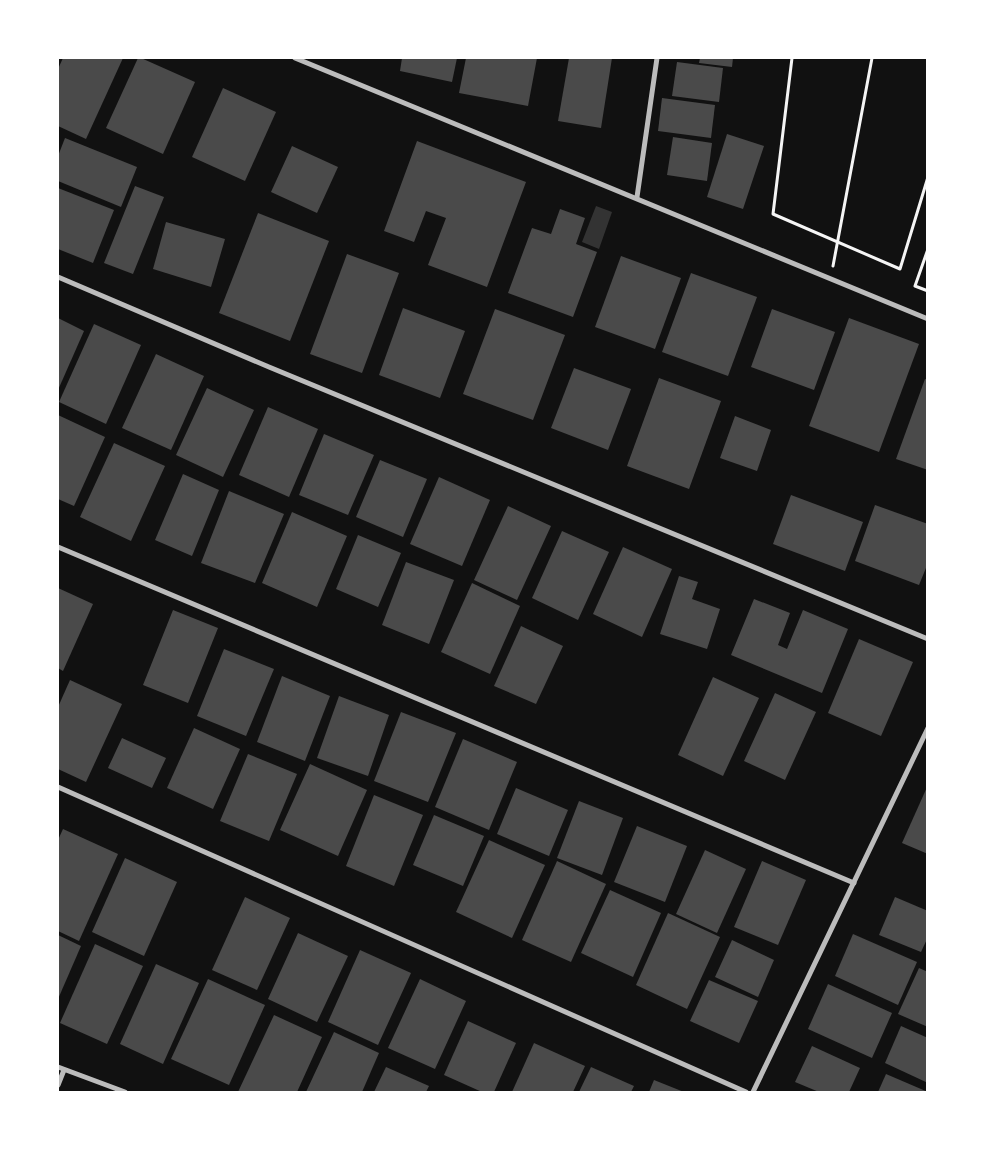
<svg xmlns="http://www.w3.org/2000/svg" width="985" height="1150" viewBox="0 0 985 1150" font-family="Overpass,sans-serif">
<rect width="100%" height="100%" fill="#111"/>
<path fill="#333" d="M596 206 612 212 599 249 582 242Z"/>
<g fill="#4a4a4a">
<path d="M63 58H123L86 139 58 126V69Z"/>
<path d="M138 58H141L195 82 163 154 106 128Z"/>
<path d="M402 58H457L452 82 400 71Z"/>
<path d="M466 58H537L528 106 459 93Z"/>
<path d="M569 58H612L601 128 558 121Z"/>
<path d="M700 58H733L732 67 699 63Z"/>
<path d="M677 62 723 68 719 102 672 96Z"/>
<path d="M223 88 276 112 245 181 192 157Z"/>
<path d="M662 98 715 105 711 138 658 131Z"/>
<path d="M727 134 764 146 743 209 707 197Z"/>
<path d="M673 137 712 143 707 181 667 175Z"/>
<path d="M65 138 137 167 121 207 58 181V156Z"/>
<path d="M417 141 526 182 487 287 428 265 446 218 426 211 414 242 384 231Z"/>
<path d="M292 146 338 167 317 213 271 192Z"/>
<path d="M135 186 164 197 133 274 104 263Z"/>
<path d="M58 188 114 210 93 263 58 249Z"/>
<path d="M560 209 585 218 576 244 597 252 573 317 508 293 532 228 551 234Z"/>
<path d="M258 213 329 241 290 341 219 313Z"/>
<path d="M166 222 225 239 211 287 153 269Z"/>
<path d="M347 254 399 273 362 373 310 354Z"/>
<path d="M621 256 681 278 655 349 595 327Z"/>
<path d="M691 273 757 297 728 376 662 352Z"/>
<path d="M403 308 465 331 440 398 379 375Z"/>
<path d="M495 309 565 335 533 420 463 394Z"/>
<path d="M772 309 835 332 814 390 751 367Z"/>
<path d="M58 318 84 331 58 390Z"/>
<path d="M849 318 919 344 879 452 809 426Z"/>
<path d="M94 324 141 345 106 424 59 402Z"/>
<path d="M156 354 204 376 171 450 122 428Z"/>
<path d="M574 368 631 389 608 450 551 428Z"/>
<path d="M659 378 721 401 689 489 627 466Z"/>
<path d="M925 379 928 380V470L896 459Z"/>
<path d="M207 388 254 410 223 477 176 455Z"/>
<path d="M268 407 318 429 289 497 239 475Z"/>
<path d="M58 415 105 437 74 506 58 499Z"/>
<path d="M735 416 771 430 757 471 720 458Z"/>
<path d="M324 434 374 455 348 515 299 495Z"/>
<path d="M114 443 165 466 131 541 80 517Z"/>
<path d="M380 460 427 479 403 537 356 517Z"/>
<path d="M183 474 219 490 192 556 155 540Z"/>
<path d="M439 477 490 500 462 566 410 544Z"/>
<path d="M229 491 284 514 255 583 201 563Z"/>
<path d="M791 495 863 522 845 571 773 544Z"/>
<path d="M875 505 928 524V563L919 585 855 561Z"/>
<path d="M508 506 551 526 517 600 474 580Z"/>
<path d="M292 512 347 536 317 607 262 583Z"/>
<path d="M562 531 609 552 578 620 532 598Z"/>
<path d="M358 535 401 553 378 607 336 589Z"/>
<path d="M623 547 672 569 642 637 593 614Z"/>
<path d="M406 562 454 580 429 644 382 625Z"/>
<path d="M679 576 698 582 692 599 720 609 707 649 660 634Z"/>
<path d="M472 583 520 606 490 674 441 652Z"/>
<path d="M58 588 93 604 63 671 58 668Z"/>
<path d="M754 599 790 613 778 645 787 649 803 610 848 629 822 693 731 655Z"/>
<path d="M173 610 218 628 188 703 143 685Z"/>
<path d="M521 626 563 646 536 704 494 686Z"/>
<path d="M859 639 913 662 881 736 828 713Z"/>
<path d="M224 649 274 669 246 736 197 716Z"/>
<path d="M282 676 330 696 305 761 257 742Z"/>
<path d="M713 677 759 698 723 776 678 755Z"/>
<path d="M70 680 122 704 86 782 58 769V707Z"/>
<path d="M775 693 816 712 785 780 744 761Z"/>
<path d="M339 696 389 715 368 776 317 758Z"/>
<path d="M401 712 456 733 428 802 374 781Z"/>
<path d="M194 728 240 749 213 809 167 788Z"/>
<path d="M122 738 166 758 152 788 108 768Z"/>
<path d="M463 739 517 762 489 830 435 807Z"/>
<path d="M248 754 297 774 269 841 220 821Z"/>
<path d="M310 764 367 790 338 856 280 830Z"/>
<path d="M928 785V854L902 843Z"/>
<path d="M516 788 568 810 549 856 497 834Z"/>
<path d="M374 795 423 815 394 886 346 866Z"/>
<path d="M579 801 623 818 602 875 557 858Z"/>
<path d="M434 815 484 836 463 886 413 865Z"/>
<path d="M637 826 687 846 665 902 614 882Z"/>
<path d="M63 829 118 854 79 941 58 931V840Z"/>
<path d="M489 840 545 865 512 938 456 912Z"/>
<path d="M705 850 746 869 717 933 676 914Z"/>
<path d="M125 858 177 882 144 956 92 932Z"/>
<path d="M557 861 606 884 571 962 522 940Z"/>
<path d="M762 861 806 880 778 945 734 927Z"/>
<path d="M610 890 661 913 633 977 581 953Z"/>
<path d="M245 897 290 918 257 990 212 970Z"/>
<path d="M895 897 928 911V937L921 952 879 935Z"/>
<path d="M668 913 720 937 687 1009 636 985Z"/>
<path d="M298 933 348 956 317 1022 268 999Z"/>
<path d="M853 934 917 962 898 1005 835 976Z"/>
<path d="M58 935 81 946 58 999Z"/>
<path d="M732 940 774 960 758 997 715 977Z"/>
<path d="M95 944 143 966 107 1044 60 1023Z"/>
<path d="M360 950 411 973 378 1045 328 1022Z"/>
<path d="M156 964 199 983 163 1064 120 1044Z"/>
<path d="M919 968 928 972V1027L898 1014Z"/>
<path d="M208 979 265 1005 229 1085 171 1059Z"/>
<path d="M420 979 466 1001 435 1069 388 1048Z"/>
<path d="M709 980 758 1001 739 1043 690 1021Z"/>
<path d="M828 984 892 1013 872 1058 808 1029Z"/>
<path d="M274 1015 322 1037 297 1092H238Z"/>
<path d="M468 1021 516 1043 494 1092H482L444 1075Z"/>
<path d="M901 1026 928 1038V1083L885 1063Z"/>
<path d="M334 1032 379 1053 362 1092H306Z"/>
<path d="M534 1043 585 1066 573 1092H512Z"/>
<path d="M812 1046 860 1068 849 1092H819L795 1082Z"/>
<path d="M386 1067 429 1086 426 1092H374Z"/>
<path d="M591 1067 634 1086 631 1092H579Z"/>
<path d="M886 1074 928 1092H878Z"/>
<path d="M654 1080 684 1092H649Z"/>
</g>
<g fill="none" stroke-linecap="round" stroke-linejoin="round">
<g stroke="#f5f5f5" stroke-width="3">
<path d="M792 58 773 214 900 269 928 177"/>
<path d="M928 249 915 286 928 291"/>
<path d="M833 266 872 58"/>
</g>
<g stroke="#bcbcbc" stroke-width="5">
<path d="M295 58 928 319"/>
<path d="M637 197 657 58"/>
<path d="M58 277 269 367 928 639"/>
<path d="M58 547 854 883"/>
<path d="M58 787 746 1092"/>
<path d="M58 1067 125 1092"/>
<path d="M58 1085 64 1070"/>
<path d="M753 1092 928 728"/>
</g>
</g>
<rect width="985" height="1150" fill="none" stroke="#ffffff" stroke-width="118"/>
</svg>
